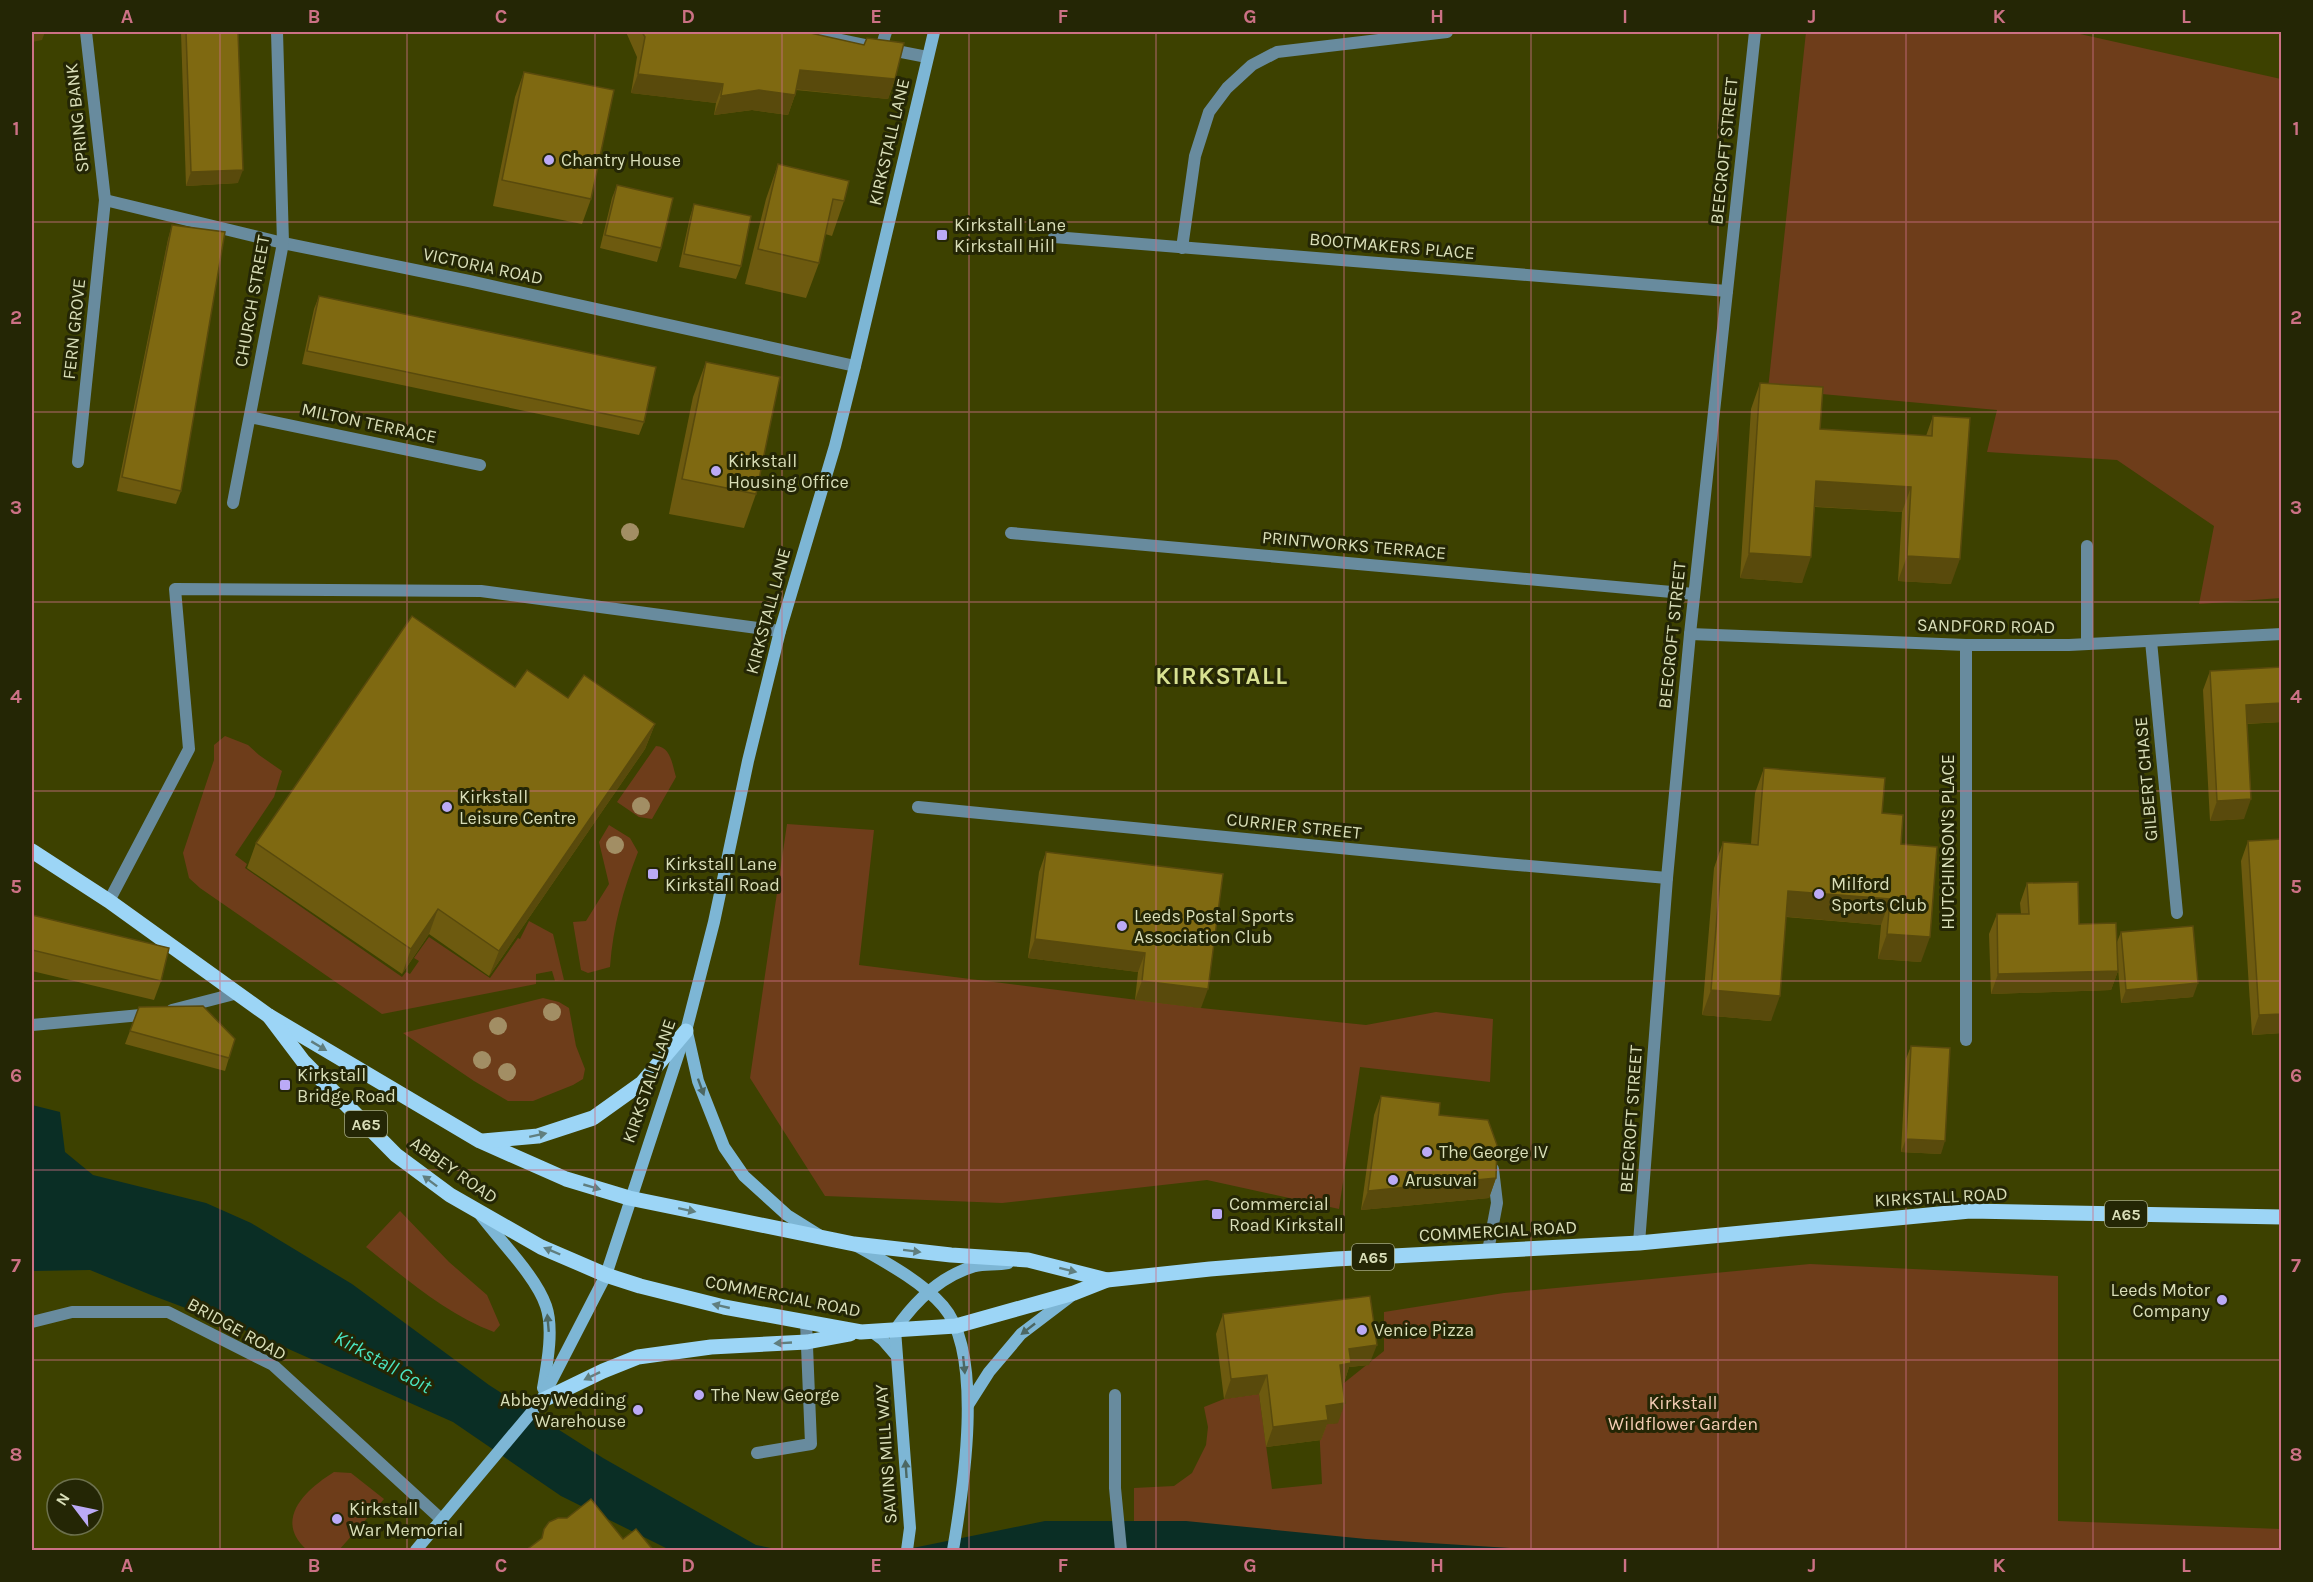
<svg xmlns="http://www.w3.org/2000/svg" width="2313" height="1582" viewBox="0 0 2313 1582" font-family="Karla,sans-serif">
<rect width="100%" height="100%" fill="#3d4100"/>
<g fill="#6e3d1a">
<path d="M1806 32H2071L2281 79V598L2199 604 2214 526 2117 460 1987 452 1997 410 1768 389Z"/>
<path d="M225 736 248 745 259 755 282 771 274 797 235 855 247 864 245 868 402 977 406 972 410 974 419 961 414 958 429 937 490 978 518 938 520 939 529 921 553 934 564 980 555 981 552 971 536 974V984L382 1014 200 888 189 878 183 853 214 760V745Z"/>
<path d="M656 746C671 747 672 764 676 777L652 819 639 817 617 802Z"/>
<path d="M787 824 874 830 859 965 1201 1008 1366 1025 1436 1012 1493 1019 1490 1082 1360 1067 1339 1209 1207 1180 1002 1203 825 1196 750 1078Z"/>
<path d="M609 825 630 838 638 852C623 890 613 926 610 967L588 973 581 970 573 922 586 921 609 884 599 842Z"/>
<path d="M543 998 559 1002 569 1008 576 1046 585 1069 583 1079 573 1085 533 1101H508L474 1081 403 1033Z"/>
<path d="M400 1211 449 1262 487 1295 500 1325 494 1332C446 1314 405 1278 366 1247Z"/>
<path d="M1810 1264 2058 1276V1521L2281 1529V1550H1134V1488L1174 1486 1192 1473 1206 1445 1208 1427 1204 1407 1224 1399 1259 1394 1272 1489 1322 1484 1319 1425 1338 1423 1333 1384 1344 1383 1384 1351V1312L1504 1293Z"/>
<path d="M334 1472 351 1473 384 1499 339 1550H307C273 1520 305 1490 334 1472Z"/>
</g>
<g fill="#0a2e25">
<path d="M32 1105 60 1112 65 1152 93 1175 206 1203 251 1223 352 1284 489 1385 603 1458 756 1545 781 1550H670L561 1496 453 1422 257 1335 151 1295 90 1270 32 1271V1190H34Z"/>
<path d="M1045 1521H1186L1366 1539 1540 1550H903Z"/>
</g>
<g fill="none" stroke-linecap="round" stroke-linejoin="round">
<g stroke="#688b9e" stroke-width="12">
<path d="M803 32 880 48"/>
<path d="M886 32 881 48 927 57"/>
<path d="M2087 546V644"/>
<path d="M109 901 189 749 175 589 481 591 780 631"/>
<path d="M172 1010 238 993"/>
<path d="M32 1025 152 1014"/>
<path d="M1488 1251 1497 1203 1493 1169"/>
<path d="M32 1322 72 1312H168L273 1365 442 1520"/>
<path d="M1115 1395V1488L1121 1550"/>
<path d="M757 1453 811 1444 806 1322"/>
</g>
<g stroke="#688b9e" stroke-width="12">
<path d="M105 200 283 243 469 281 855 366"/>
<path d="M1054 237 1727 291"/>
<path d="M1182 248 1195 156 1209 112 1227 88 1252 65 1277 52 1447 32"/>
<path d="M250 417 480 465"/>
<path d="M78 462 105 200 86 32"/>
<path d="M233 503 283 243 277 32"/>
<path d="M1011 533 1694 594"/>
<path d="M1690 634 1966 645H2069L2282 634"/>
<path d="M2151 641 2177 913"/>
<path d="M1966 645V1040"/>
<path d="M918 807 1494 863 1667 878"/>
<path d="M1639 1243 1667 878 1690 634 1755 32"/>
</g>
<g stroke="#7db6d5" stroke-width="12">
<path d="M687 1032 698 1081 724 1147 744 1176 787 1215 819 1235"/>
<path d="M479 1213C499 1240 536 1276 546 1306 554 1329 547 1365 543 1388"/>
<path d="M857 1246C885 1262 921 1281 943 1306 985 1354 963 1491 953 1550"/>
<path d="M871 1331 883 1340 896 1355"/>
<path d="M968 1405 989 1372 1021 1334 1071 1296"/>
<path d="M416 1550 541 1401 606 1275 686 1031 714 922 748 761 780 631 835 446 855 366 934 32"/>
<path d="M907 1550 910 1528 895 1330C915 1301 940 1276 975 1266 985 1264 997 1265 1008 1263"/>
</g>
<g stroke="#9cd5f6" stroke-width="15">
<path d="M32 851 109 901 269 1016 480 1141 566 1179 629 1198 854 1244 951 1255 1028 1260 1107 1280"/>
<path d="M269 1016 303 1061 396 1155 450 1195 541 1247 606 1275 640 1286 724 1307 861 1332 956 1326 1074 1293 1107 1280 1210 1269 1336 1259 1639 1243 1970 1211 2282 1217"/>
<path d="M483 1141 538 1136 593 1118 642 1083 686 1031"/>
<path d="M541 1401 603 1371 638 1357 711 1347 807 1342 850 1334"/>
</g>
</g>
<g fill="#a28e64">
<circle cx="630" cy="532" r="9"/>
<circle cx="641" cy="806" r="9"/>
<circle cx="615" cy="845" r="9"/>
<circle cx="552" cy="1012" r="9"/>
<circle cx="498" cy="1026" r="9"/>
<circle cx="482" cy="1060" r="9"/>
<circle cx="507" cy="1072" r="9"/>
</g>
<g fill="#6d5a0f">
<path d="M181 32H238V183L186 186Z"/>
<path d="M626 32H806L895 79 888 99 796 90 795 95 788 115 752 110 714 115 716 103 631 93 637 57Z"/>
<path d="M524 72 591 199 582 224 493 206 515 97Z"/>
<path d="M778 164 844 201 832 236 825 234 819 263 806 298 745 284 766 199Z"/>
<path d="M617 185 661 248 657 262 600 248 612 198Z"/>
<path d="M694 204 741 266 736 279 679 267 690 217Z"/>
<path d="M172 225 181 491 176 504 117 491 168 239Z"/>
<path d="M319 296 644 422 639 435 302 364 314 309Z"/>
<path d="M706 362 756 494 744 528 669 514 693 397Z"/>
<path d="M1760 383 1820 429 1926 436 1933 416 1951 584 1898 581 1902 512 1815 507 1802 583 1740 578 1751 409Z"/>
<path d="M2210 671 2282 722 2247 724 2244 819 2210 821 2203 690Z"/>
<path d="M515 687 568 698 655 724 645 749 489 976 429 934 402 974 247 868 256 843Z"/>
<path d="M1764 768 1882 813 1901 844 1921 962 1878 959 1881 925 1786 917 1771 1021 1702 1015 1714 868 1723 842 1751 844 1755 793Z"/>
<path d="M2282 839V1033L2252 1035 2241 861 2248 841Z"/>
<path d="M1046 852 1201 1008 1135 1000 1138 972 1028 958 1039 872Z"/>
<path d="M2027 883 2079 924 2117 942 2121 932 2193 997 2121 1003 2118 968V971L2111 990 1991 994 1989 934 1997 914H2021L2020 903Z"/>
<path d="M32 915 161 981 154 1000 32 971Z"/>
<path d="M139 1007 229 1058 225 1071 125 1044Z"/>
<path d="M1911 1046 1941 1154 1901 1152 1906 1059Z"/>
<path d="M1381 1096 1439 1115 1496 1178 1489 1198 1361 1210 1374 1115Z"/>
<path d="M1223 1314 1369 1365 1349 1367 1344 1383H1342L1338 1423 1327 1424 1321 1440 1266 1447 1259 1394 1224 1399 1216 1334Z"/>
</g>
<g fill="#594a0c">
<path d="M32 32H45L42 40 32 42Z"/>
<path d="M800 70 895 79 888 99 793 89Z"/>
<path d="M638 74 723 84 716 103 631 93Z"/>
<path d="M759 90 795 95 788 115 752 110 714 115 721 96Z"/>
<path d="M243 170 238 183 186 186 191 172Z"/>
<path d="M1816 481 1911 487 1902 512 1807 506Z"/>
<path d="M1749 553 1811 557 1802 583 1740 578Z"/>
<path d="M1907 556 1960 559 1951 584 1898 581Z"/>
<path d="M2282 703V722L2239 724 2246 705Z"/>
<path d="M655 724 645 749 489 976 499 951Z"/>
<path d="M2251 799 2244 819 2210 821 2217 801Z"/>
<path d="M1788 891 1890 899 1881 925 1779 916Z"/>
<path d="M438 909 429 934 402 974 411 949Z"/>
<path d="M1887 934 1930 937 1921 962 1878 959Z"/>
<path d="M1035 939 1145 953 1138 972 1028 958Z"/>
<path d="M2118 971 2111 990 1991 994 1998 974Z"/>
<path d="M1142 981 1208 989 1201 1008 1135 1000Z"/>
<path d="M2198 983 2193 997 2121 1003 2126 990Z"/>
<path d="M1711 990 1780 996 1771 1021 1702 1015Z"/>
<path d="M2282 1014V1033L2252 1035 2259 1015Z"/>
<path d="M1906 1139 1945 1141 1941 1154 1901 1152Z"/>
<path d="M1496 1178 1489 1198 1361 1210 1368 1191Z"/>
<path d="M1377 1345 1369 1365 1349 1367 1344 1383 1333 1384 1340 1365 1349 1349Z"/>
<path d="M1267 1375 1259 1394 1224 1399 1231 1379Z"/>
<path d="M1345 1403 1338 1423 1327 1424 1321 1440 1266 1447 1273 1427 1326 1406Z"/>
</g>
<g fill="#7f6911" stroke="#594a0c" stroke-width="1.5">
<path d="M186 32H238L243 170 191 172Z"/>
<path d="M642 32H806L864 45 867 38 904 43 895 79 800 70 795 95 759 90 721 96 723 84 638 74 645 37Z"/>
<path d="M524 72 614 90 591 199 502 180Z"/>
<path d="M778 164 849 181 844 201 833 199 819 263 758 249Z"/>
<path d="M617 185 673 198 661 248 605 235Z"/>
<path d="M694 204 751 216 741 266 684 254Z"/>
<path d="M172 225 225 232 181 491 122 477Z"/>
<path d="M319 296 656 367 644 422 307 351Z"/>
<path d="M706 362 780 377 756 494 682 479Z"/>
<path d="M1760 383 1823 387 1820 429 1932 436 1933 416 1970 418 1960 559 1907 556 1911 487 1816 481 1811 557 1749 553Z"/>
<path d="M412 616 515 687 527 670 568 698 584 675 655 724 499 951 438 909 411 949 256 843Z"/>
<path d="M2282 667V703L2246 705 2251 799 2217 801 2210 671Z"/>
<path d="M1764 768 1885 778 1882 813 1903 815 1901 844 1937 847 1930 937 1887 934 1890 899 1788 891 1780 996 1711 990 1723 842 1758 845Z"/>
<path d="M2282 839V1014L2259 1015 2248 841Z"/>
<path d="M1046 852 1223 874 1208 989 1142 981 1145 953 1035 939Z"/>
<path d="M2078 882 2079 924 2116 923 2118 971 1998 974 1997 914H2029L2027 883Z"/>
<path d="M32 915 169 948 161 981 32 950Z"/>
<path d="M2193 926 2198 983 2126 990 2121 932Z"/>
<path d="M203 1006 235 1039 229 1058 130 1031 139 1007Z"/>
<path d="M1911 1046 1950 1048 1945 1141 1906 1139Z"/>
<path d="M1381 1096 1440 1103 1439 1115 1488 1120 1497 1145 1496 1178 1368 1191Z"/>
<path d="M1370 1296 1377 1345 1349 1349 1351 1363 1340 1365 1345 1403 1326 1406 1328 1420 1273 1427 1267 1375 1231 1379 1223 1314Z"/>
<path d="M591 1499 623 1539 636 1529 654 1551H525L542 1538 544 1529 549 1522 558 1518H567Z"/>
</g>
<defs><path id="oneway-solid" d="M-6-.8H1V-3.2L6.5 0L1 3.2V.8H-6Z" transform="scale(1.5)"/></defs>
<g fill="#607e7e">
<use href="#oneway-solid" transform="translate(319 1046) rotate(31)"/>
<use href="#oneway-solid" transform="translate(538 1135) rotate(-12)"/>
<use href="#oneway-solid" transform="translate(430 1181) rotate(-143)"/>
<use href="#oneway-solid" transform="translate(592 1187) rotate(16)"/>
<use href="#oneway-solid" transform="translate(687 1210) rotate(12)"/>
<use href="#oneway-solid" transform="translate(552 1251) rotate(-157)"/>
<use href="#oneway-solid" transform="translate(912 1251) rotate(7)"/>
<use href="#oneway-solid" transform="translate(1068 1270) rotate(14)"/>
<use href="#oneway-solid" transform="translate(721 1306) rotate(-167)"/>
<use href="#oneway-solid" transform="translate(783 1343) rotate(177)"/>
<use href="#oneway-solid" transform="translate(592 1376) rotate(154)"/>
</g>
<g fill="#4c6763">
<use href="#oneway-solid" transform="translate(701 1087) rotate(70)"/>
<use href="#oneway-solid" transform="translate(548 1323) rotate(-95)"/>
<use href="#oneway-solid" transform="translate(1028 1329) rotate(142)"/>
<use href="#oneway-solid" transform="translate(964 1365) rotate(84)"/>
<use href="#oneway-solid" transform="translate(906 1469) rotate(-94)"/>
</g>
<path fill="none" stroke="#cc7185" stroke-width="1.5" stroke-opacity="0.55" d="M220 32V1550M407 32V1550M595 32V1550M782 32V1550M969 32V1550M1156 32V1550M1344 32V1550M1531 32V1550M1718 32V1550M1906 32V1550M2093 32V1550M32 222H2282M32 412H2282M32 602H2282M32 791H2282M32 981H2282M32 1170H2282M32 1360H2282"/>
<g fill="#bbaaf6" stroke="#242605" stroke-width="2">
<circle cx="549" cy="160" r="6"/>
<rect x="936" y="229" width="12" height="12" rx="3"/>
<circle cx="716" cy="471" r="6"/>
<circle cx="447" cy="807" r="6"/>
<rect x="647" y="868" width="12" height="12" rx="3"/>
<circle cx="1819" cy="894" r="6"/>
<circle cx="1122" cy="926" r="6"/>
<rect x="279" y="1079" width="12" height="12" rx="3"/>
<circle cx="1427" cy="1152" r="6"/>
<circle cx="1393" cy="1180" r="6"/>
<rect x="1211" y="1208" width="12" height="12" rx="3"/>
<circle cx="2222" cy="1300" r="6"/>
<circle cx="1362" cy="1330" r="6"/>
<circle cx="699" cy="1395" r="6"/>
<circle cx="638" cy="1410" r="6"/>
<circle cx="337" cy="1519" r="6"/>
</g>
<g text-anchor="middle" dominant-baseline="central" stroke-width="6" stroke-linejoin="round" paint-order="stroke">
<g fill="#242605" stroke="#a3a782" stroke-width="1.5">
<rect x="345" y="1111" width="42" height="26" rx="4.5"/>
<rect x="2105" y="1201" width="42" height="26" rx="4.5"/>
<rect x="1352" y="1244" width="42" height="26" rx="4.5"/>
</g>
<g font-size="16" font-weight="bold" fill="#d9deb8">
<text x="366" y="1124">A65</text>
<text x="2126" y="1214">A65</text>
<text x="1373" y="1257">A65</text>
</g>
<g font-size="18" fill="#d9deb8" stroke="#242605">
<text transform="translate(77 118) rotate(-96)">SPRING BANK</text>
<text transform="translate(889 142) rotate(-77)">KIRKSTALL LANE</text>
<text transform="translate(1724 151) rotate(-84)">BEECROFT STREET</text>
<text transform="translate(1392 246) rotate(5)">BOOTMAKERS PLACE</text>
<text transform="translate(483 266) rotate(12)">VICTORIA ROAD</text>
<text transform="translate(252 301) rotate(-80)">CHURCH STREET</text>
<text transform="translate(74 329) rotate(-84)">FERN GROVE</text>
<text transform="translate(369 423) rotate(12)">MILTON TERRACE</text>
<text transform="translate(1354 545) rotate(5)">PRINTWORKS TERRACE</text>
<text transform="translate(768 611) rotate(-75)">KIRKSTALL LANE</text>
<text transform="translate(1986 626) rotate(1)">SANDFORD ROAD</text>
<text transform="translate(1672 635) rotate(-84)">BEECROFT STREET</text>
<text transform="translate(2146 779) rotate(-95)">GILBERT CHASE</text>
<text transform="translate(1294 826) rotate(6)">CURRIER STREET</text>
<text transform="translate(1948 842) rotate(-90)">HUTCHINSON'S PLACE</text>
<text transform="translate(649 1081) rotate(-71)">KIRKSTALL LANE</text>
<text transform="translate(1631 1119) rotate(-86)">BEECROFT STREET</text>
<text transform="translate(454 1170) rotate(35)">ABBEY ROAD</text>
<text transform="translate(1941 1197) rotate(-3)">KIRKSTALL ROAD</text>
<text transform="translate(1498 1231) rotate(-3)">COMMERCIAL ROAD</text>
<text transform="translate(783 1296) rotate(11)">COMMERCIAL ROAD</text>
<text transform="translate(237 1329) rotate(29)">BRIDGE ROAD</text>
<text transform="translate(886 1454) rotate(-94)">SAVINS MILL WAY</text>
</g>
<g font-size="18" fill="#d9deb8" stroke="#242605" text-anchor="start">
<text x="561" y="160">Chantry House</text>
<text x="954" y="225">Kirkstall Lane<tspan x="954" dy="21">Kirkstall Hill</tspan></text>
<text x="728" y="461">Kirkstall<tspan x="728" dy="21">Housing Office</tspan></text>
<text x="459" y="797">Kirkstall<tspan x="459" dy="21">Leisure Centre</tspan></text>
<text x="665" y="864">Kirkstall Lane<tspan x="665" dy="21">Kirkstall Road</tspan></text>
<text x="1831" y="884">Milford<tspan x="1831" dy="21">Sports Club</tspan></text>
<text x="1134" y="916">Leeds Postal Sports<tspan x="1134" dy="21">Association Club</tspan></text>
<text x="297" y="1075">Kirkstall<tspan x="297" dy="21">Bridge Road</tspan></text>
<text x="1439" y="1152">The George IV</text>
<text x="1405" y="1180">Arusuvai</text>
<text x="1229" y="1204">Commercial<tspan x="1229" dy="21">Road Kirkstall</tspan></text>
<text x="2210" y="1290" text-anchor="end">Leeds Motor<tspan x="2210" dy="21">Company</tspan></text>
<text x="1374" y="1330">Venice Pizza</text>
<text x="711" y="1395">The New George</text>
<text x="626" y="1400" text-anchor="end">Abbey Wedding<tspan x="626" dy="21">Warehouse</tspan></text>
<text x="349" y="1509">Kirkstall<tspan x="349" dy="21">War Memorial</tspan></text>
</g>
<g font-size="18" fill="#f5cdb5" stroke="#242605">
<text x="1683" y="1403">Kirkstall<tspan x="1683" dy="21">Wildflower Garden</tspan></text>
</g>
<g font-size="20" font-style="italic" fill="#4ae5c1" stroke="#242605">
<text transform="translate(383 1362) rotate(29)">Kirkstall Goit</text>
</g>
<g font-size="24" font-weight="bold" letter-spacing="1.5" fill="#d8e191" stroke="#242605">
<text x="1222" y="676">KIRKSTALL</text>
</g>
</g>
<rect width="2313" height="1582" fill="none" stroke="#242605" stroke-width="66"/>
<g transform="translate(75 1507) rotate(302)"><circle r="28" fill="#242605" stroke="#6c704d" stroke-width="1.5"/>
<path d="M0-4.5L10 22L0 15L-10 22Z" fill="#bbaaf6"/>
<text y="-9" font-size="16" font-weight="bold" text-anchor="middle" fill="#d9deb8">N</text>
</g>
<rect x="33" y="33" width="2247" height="1516" fill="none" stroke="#cc7185" stroke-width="2"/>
<g font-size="20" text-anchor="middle" font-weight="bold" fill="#cc7185">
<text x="127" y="23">A</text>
<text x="314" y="23">B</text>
<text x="501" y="23">C</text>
<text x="688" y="23">D</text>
<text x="876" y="23">E</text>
<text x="1063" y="23">F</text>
<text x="1250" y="23">G</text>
<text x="1437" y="23">H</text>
<text x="1625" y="23">I</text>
<text x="1812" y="23">J</text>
<text x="1999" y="23">K</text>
<text x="2186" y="23">L</text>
<text x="16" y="135">1</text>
<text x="2296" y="135">1</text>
<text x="16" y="324">2</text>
<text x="2296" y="324">2</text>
<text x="16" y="514">3</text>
<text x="2296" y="514">3</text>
<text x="16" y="703">4</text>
<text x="2296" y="703">4</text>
<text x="16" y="893">5</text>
<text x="2296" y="893">5</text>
<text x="16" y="1082">6</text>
<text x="2296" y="1082">6</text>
<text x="16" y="1272">7</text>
<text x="2296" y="1272">7</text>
<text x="16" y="1461">8</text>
<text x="2296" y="1461">8</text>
<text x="127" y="1572">A</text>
<text x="314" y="1572">B</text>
<text x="501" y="1572">C</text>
<text x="688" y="1572">D</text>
<text x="876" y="1572">E</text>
<text x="1063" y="1572">F</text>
<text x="1250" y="1572">G</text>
<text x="1437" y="1572">H</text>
<text x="1625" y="1572">I</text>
<text x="1812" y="1572">J</text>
<text x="1999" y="1572">K</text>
<text x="2186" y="1572">L</text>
</g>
</svg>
